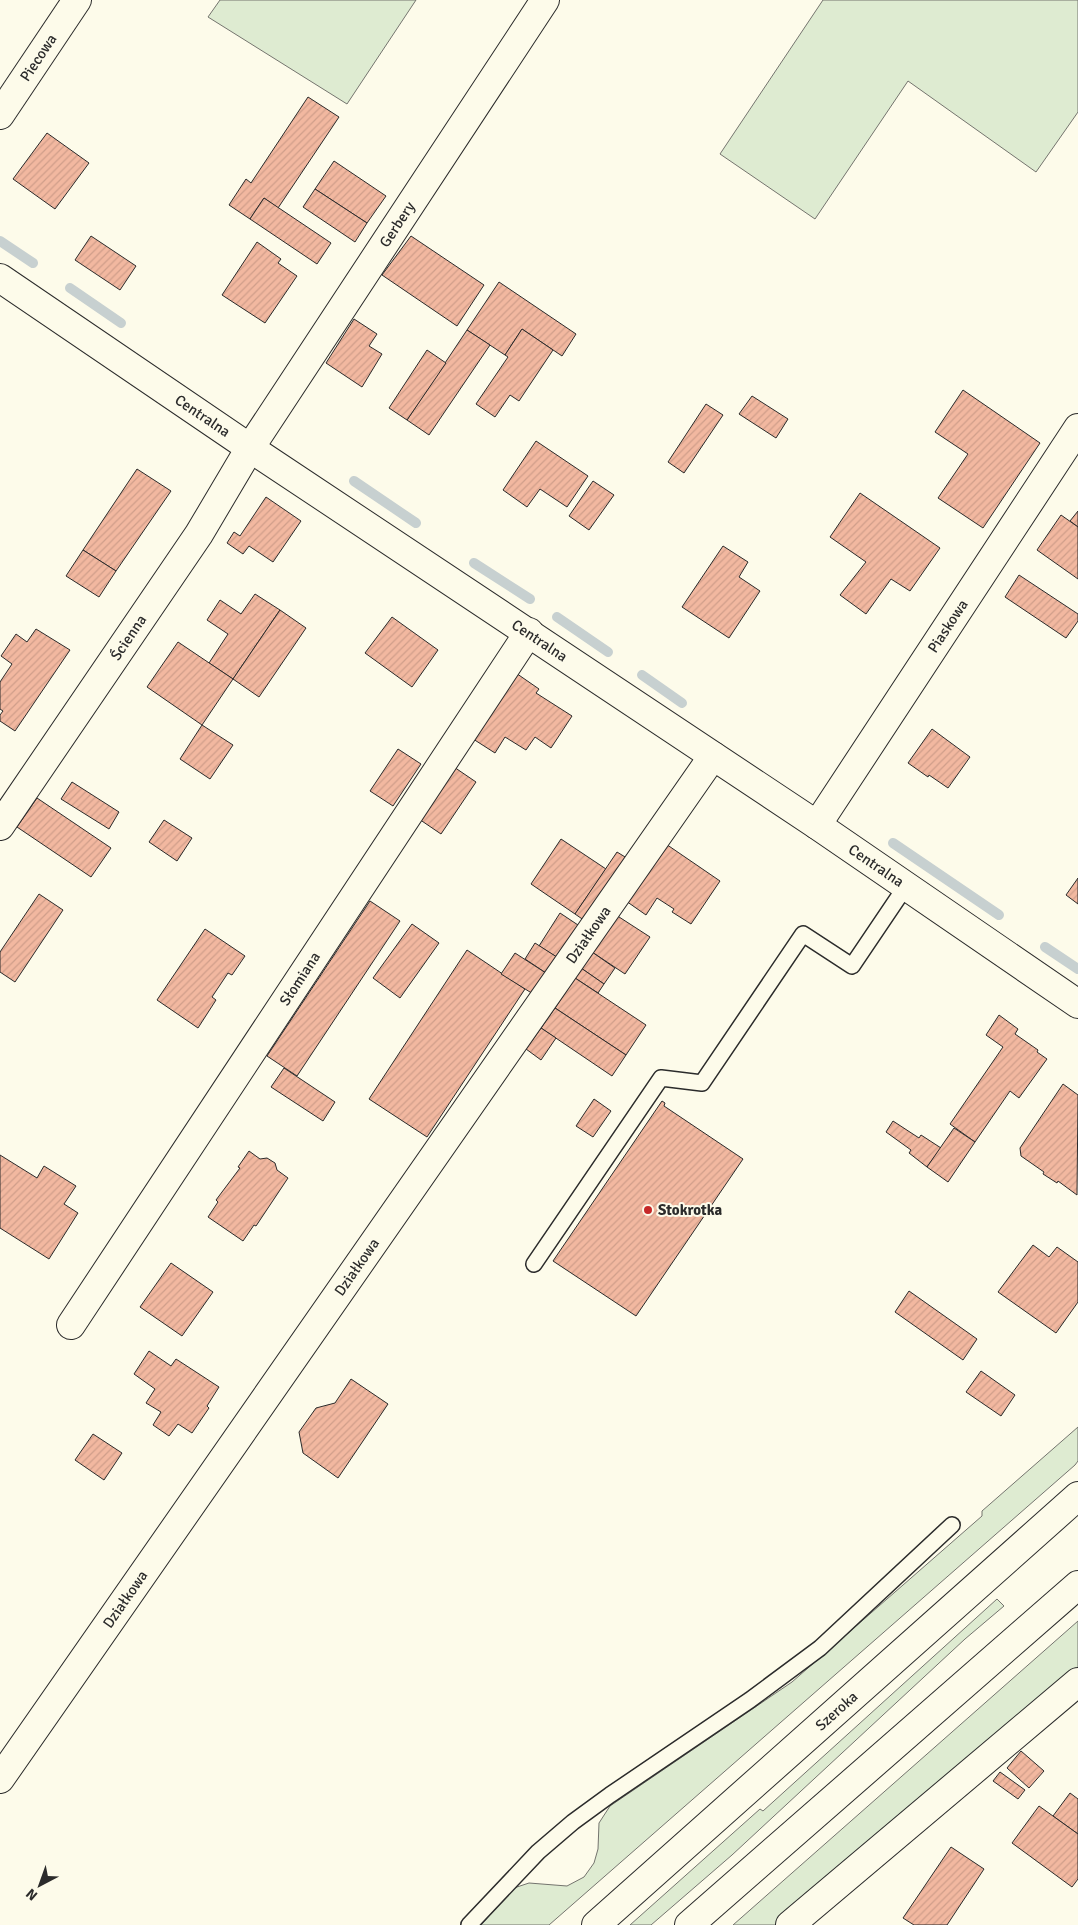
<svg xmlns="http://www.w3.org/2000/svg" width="1078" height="1925" viewBox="0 0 1078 1925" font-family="Signika,sans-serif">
<defs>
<pattern id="building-hatch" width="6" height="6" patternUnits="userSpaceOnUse" patternTransform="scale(1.25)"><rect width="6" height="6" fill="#f2b8a0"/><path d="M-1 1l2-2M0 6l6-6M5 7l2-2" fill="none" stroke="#d09e8a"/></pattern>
</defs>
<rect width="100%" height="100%" fill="#fdfbea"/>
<g fill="#deebd1" stroke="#74746e">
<path d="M220 0H416L347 104 208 17Z"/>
<path d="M823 0H1078V112L1036 172 908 81 815 219 720 154Z"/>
<path d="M1078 1427V1461L1075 1465 549 1925H481L514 1888 529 1883 567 1886 584 1877 594 1863 598 1849 599 1823 610 1806 792 1682 982 1516V1511Z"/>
<path d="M997 1599 1004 1606 965 1639 732 1855 651 1925H630L760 1809 763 1811Z"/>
<path d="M1078 1621V1669L777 1925H733Z"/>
</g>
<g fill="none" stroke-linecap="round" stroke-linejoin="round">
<g stroke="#c7d0d0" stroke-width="10">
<path d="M0 241 33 263"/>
<path d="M70 288 121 323"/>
<path d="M354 481 416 523"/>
<path d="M474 563 530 599"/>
<path d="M557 617 608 652"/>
<path d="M642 675 682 703"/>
<path d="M893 843 999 915"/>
<path d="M1045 947 1078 969"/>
</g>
</g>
<g fill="url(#building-hatch)" stroke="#2b2b2b">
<path d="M308 97 339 117 278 208 264 198 250 219 229 205 246 179 251 183Z"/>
<path d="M47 133 89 163 55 209 13 179Z"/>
<path d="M334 161 386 196 367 223 315 189Z"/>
<path d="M315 189 367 223 355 242 303 207Z"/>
<path d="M264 198 331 243 317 264 250 219Z"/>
<path d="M91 236 136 266 120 290 75 260Z"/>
<path d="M411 236 484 285 457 326 382 275Z"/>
<path d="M257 242 281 259 278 263 297 276 265 323 222 295Z"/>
<path d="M499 282 576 334 562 356 522 329 505 355 467 330Z"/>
<path d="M354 319 377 334 369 346 382 354 362 387 326 363Z"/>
<path d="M522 329 553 350 519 401 510 395 495 417 476 404 508 357 505 355Z"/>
<path d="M467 330 490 345 429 435 407 420Z"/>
<path d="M427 350 446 363 407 420 389 408Z"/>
<path d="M963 390 1040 443 983 528 938 498 968 454 935 432Z"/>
<path d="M752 396 788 419 776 438 739 414Z"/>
<path d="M706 404 723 415 684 473 668 462Z"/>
<path d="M536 441 588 476 567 507 540 489 527 507 503 490Z"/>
<path d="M137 469 171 491 116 571 83 550Z"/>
<path d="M593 481 614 495 589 530 569 516Z"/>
<path d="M860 493 940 548 910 591 891 579 866 614 840 595 866 562 830 537Z"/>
<path d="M266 497 301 521 273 562 249 546 243 554 227 543 234 532 240 536Z"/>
<path d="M1078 511V527L1070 521Z"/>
<path d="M1061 515 1078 527V579L1037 550Z"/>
<path d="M723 546 748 562 739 577 760 591 729 638 682 607Z"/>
<path d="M83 550 116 571 99 597 66 576Z"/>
<path d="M1019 575 1078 614V621L1066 638 1005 597Z"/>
<path d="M255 594 280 610 233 679 209 663 228 634 207 620 220 600 241 614Z"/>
<path d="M280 610 306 628 259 697 233 679Z"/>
<path d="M392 617 438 650 412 687 365 653Z"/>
<path d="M36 629 70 650 15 731 0 721V715L3 711 0 709V682L12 664 1 656 16 634 27 642Z"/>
<path d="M178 642 233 679 202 725 147 687Z"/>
<path d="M513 671 539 689 536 693 572 716 551 748 535 737 526 750 505 737 495 753 470 737Z"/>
<path d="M202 725 233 745 210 779 180 759Z"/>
<path d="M932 729 970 757 948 788 929 775 928 777 908 763Z"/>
<path d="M398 749 421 764 393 806 370 791Z"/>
<path d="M451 765 476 782 441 834 416 817Z"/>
<path d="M72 782 119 812 109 829 61 799Z"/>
<path d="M37 798 111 848 91 877 17 827Z"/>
<path d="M164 820 192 838 177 861 149 842Z"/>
<path d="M561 839 606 869 575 914 531 884Z"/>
<path d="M663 842 720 881 691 924 672 912 674 909 657 898 646 915 626 901Z"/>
<path d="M617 852 630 860 588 923 575 914Z"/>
<path d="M1078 878V904L1066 895Z"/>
<path d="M39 894 63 910 15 982 0 972V952Z"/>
<path d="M370 901 400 921 297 1076 267 1056Z"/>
<path d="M560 913 584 929 563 961 539 946Z"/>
<path d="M616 915 650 937 625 974 592 952Z"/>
<path d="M412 924 439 943 400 998 373 978Z"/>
<path d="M205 929 245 956 232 975 228 973 212 997 216 1000 198 1028 157 1000Z"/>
<path d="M535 943 563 961 552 977 525 959Z"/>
<path d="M467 950 525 989 427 1137 369 1099Z"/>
<path d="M592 952 615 968 604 984 581 968Z"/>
<path d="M515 953 552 977 538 997 501 974Z"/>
<path d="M581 968 604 984 598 993 575 978Z"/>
<path d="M575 978 646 1025 626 1055 555 1008Z"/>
<path d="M555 1008 626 1055 612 1076 541 1028Z"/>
<path d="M999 1015 1018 1029 1015 1034 1038 1050 1037 1052 1047 1059 1019 1098 1010 1091 975 1142 950 1124 1003 1047 986 1035Z"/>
<path d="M541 1028 556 1038 541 1060 526 1049Z"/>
<path d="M284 1068 335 1102 323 1121 271 1087Z"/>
<path d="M1063 1084 1078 1095 1077 1195 1058 1181 1057 1183 1043 1174 1044 1172 1021 1156 1020 1148Z"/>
<path d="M594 1099 611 1111 593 1137 576 1126Z"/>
<path d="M662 1101 665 1103 664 1106 743 1159 636 1316 553 1261Z"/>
<path d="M893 1121 919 1138 921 1135 941 1148 927 1167 909 1153 911 1150 886 1132Z"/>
<path d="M954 1128 975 1142 948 1182 927 1167Z"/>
<path d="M249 1151 260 1159 267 1158 275 1163 277 1170 288 1178 256 1226 254 1225 243 1241 208 1217 218 1202 216 1200 240 1168 238 1167Z"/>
<path d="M0 1155 37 1178 44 1166 76 1186 64 1204 78 1213 49 1259 0 1228Z"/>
<path d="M1033 1245 1049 1257 1057 1247 1078 1262V1302L1056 1333 998 1292Z"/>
<path d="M171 1263 213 1292 182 1336 140 1307Z"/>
<path d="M909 1291 977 1339 963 1360 895 1312Z"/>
<path d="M149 1351 171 1366 176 1359 219 1387 207 1406 209 1408 192 1433 178 1424 169 1436 153 1425 161 1412 146 1403 155 1389 134 1374Z"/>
<path d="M981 1371 1015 1395 1001 1416 966 1392Z"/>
<path d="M351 1379 388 1404 338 1478 303 1453 299 1432 316 1408 335 1403Z"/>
<path d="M93 1434 122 1453 104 1480 75 1460Z"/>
<path d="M1021 1751 1044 1771 1029 1788 1007 1768Z"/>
<path d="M1000 1772 1025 1790 1018 1799 993 1781Z"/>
<path d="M1070 1793 1078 1799V1834L1053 1816Z"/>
<path d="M1039 1806 1078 1834V1879L1072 1887 1012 1843Z"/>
<path d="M951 1847 984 1869 947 1925H914L903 1918Z"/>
</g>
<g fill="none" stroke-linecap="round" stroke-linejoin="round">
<g stroke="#2b2b2b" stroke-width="18">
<g id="service">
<path d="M534 1264 661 1078 702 1083 803 934 852 966 906 886"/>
<path d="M469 1925 538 1852 573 1822 610 1795 750 1700 820 1648 952 1525"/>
</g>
</g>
<g stroke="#2b2b2b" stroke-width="30">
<g id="minor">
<path id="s1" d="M0 115 77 0"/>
<path id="s2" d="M817 825 1078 428"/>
<path id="s3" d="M0 826 199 534 250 448 545 0"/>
<path id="s4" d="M71 1325 529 632"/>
<path id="s5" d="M0 1779 713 756"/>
<path d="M790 1925 1078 1682"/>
</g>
</g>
<g stroke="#2b2b2b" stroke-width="30">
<g id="tertiary">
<path id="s6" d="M0 278 250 448 817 825 1078 1004"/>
</g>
</g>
<g stroke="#2b2b2b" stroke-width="30">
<g id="primary">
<path id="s7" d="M596 1925 1078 1496"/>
<path d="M689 1925 1078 1585"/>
</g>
</g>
<use href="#service" stroke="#fdfbea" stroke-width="15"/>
<use href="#minor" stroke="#fdfbea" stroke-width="28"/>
<use href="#tertiary" stroke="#fdfbea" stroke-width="28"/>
<use href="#primary" stroke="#fdfbea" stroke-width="28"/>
</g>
<circle fill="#c62828" stroke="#fdfbea" stroke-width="2" cx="648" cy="1210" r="5"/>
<g text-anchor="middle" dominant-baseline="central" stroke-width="4" stroke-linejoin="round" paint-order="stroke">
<g font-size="15" fill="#2b2b2b" stroke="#fdfbea">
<text stroke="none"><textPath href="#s1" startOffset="69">Piecowa</textPath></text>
<text stroke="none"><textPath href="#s3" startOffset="721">Gerbery</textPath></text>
<text stroke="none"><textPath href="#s6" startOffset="245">Centralna</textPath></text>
<text stroke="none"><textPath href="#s2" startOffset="238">Piaskowa</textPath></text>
<text stroke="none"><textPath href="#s3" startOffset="228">Ścienna</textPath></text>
<text stroke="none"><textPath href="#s6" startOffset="650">Centralna</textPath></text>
<text stroke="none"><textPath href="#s6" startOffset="1055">Centralna</textPath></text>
<text stroke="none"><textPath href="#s5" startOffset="1029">Działkowa</textPath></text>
<text stroke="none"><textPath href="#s4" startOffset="415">Słomiana</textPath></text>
<text stroke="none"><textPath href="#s5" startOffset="624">Działkowa</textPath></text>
<text stroke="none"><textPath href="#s5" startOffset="219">Działkowa</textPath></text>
<text stroke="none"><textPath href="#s7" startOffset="322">Szeroka</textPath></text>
</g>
<g font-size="15" font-weight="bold" fill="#2b2b2b" stroke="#fdfbea" text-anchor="start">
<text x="658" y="1210">Stokrotka</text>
</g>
</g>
<g transform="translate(40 1885) rotate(221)" stroke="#fdfbea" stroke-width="4" paint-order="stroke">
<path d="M0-4L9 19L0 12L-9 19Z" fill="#2b2b2b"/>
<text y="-8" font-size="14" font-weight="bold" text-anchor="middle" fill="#2b2b2b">N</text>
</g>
</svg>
